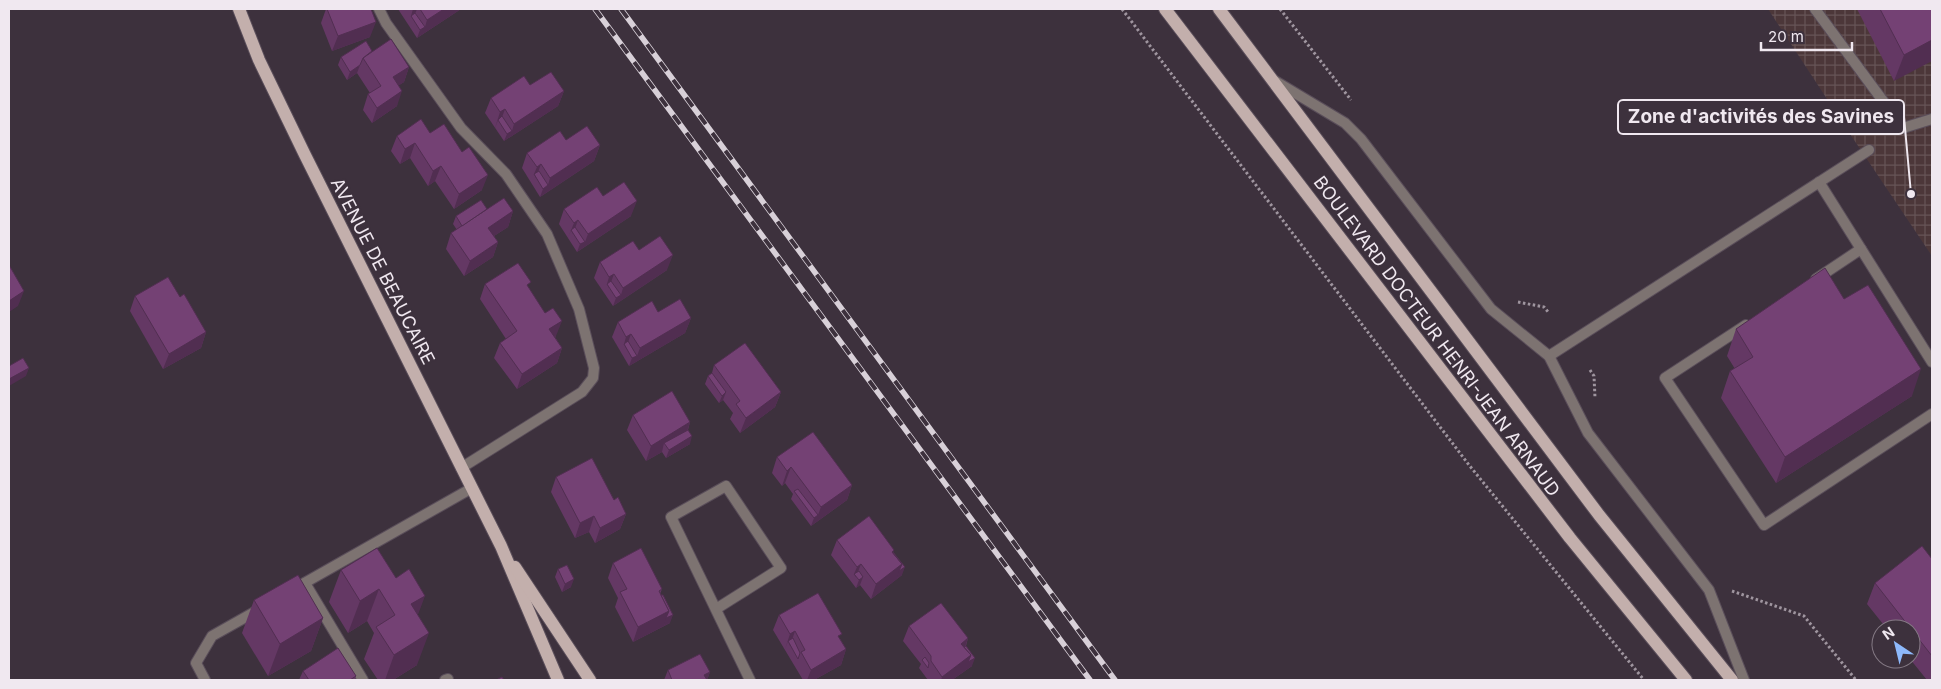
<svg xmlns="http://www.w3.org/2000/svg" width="1941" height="689" viewBox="0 0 1941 689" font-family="Inter,sans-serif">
<defs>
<pattern id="industrial-grid" width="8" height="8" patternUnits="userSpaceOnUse" patternTransform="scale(1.25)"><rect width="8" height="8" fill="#4c3739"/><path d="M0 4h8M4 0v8" fill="none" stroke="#665456"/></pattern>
</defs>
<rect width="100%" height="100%" fill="#3d313d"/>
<path fill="url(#industrial-grid)" d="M1768 9H1932V256L1848 131Z"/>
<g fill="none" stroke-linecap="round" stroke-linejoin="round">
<g stroke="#5a4e5a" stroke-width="12">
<g id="service">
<path d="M1815 9 1903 128 1932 119"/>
<path d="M1275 81 1345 123 1361 139 1491 309 1549 356 1588 433 1709 590 1744 680"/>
<path d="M1819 182 1932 362"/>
<path d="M1816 279 1861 249"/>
<path d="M1746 325 1665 378 1764 525 1932 414"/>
<path d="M1549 356 1869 150"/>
</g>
</g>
<g stroke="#5a4e5a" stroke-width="12">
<g id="minor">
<path d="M379 9 386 23 461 128 506 174 547 234 579 309 594 368 593 378 582 392 461 468"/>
<path d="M305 583 363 680"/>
<path d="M292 590 472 488"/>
<path d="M716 609 781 568 726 486 671 517 750 680"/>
<path d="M205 680 196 663 212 636 260 609"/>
<path d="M445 680 448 679"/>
</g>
</g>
<g stroke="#5a4e5a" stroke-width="14">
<g id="primary">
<path d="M239 9 259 60 305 155 501 546 558 680"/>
<path d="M1165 9 1570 538 1686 680"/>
<path d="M1219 9 1599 515 1732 680"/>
<path d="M515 567 590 680"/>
</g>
</g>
<g stroke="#9f959f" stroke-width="3" stroke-dasharray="2.5 2.5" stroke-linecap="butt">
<path d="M1122 9 1469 465 1644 680"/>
<path d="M1280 9 1351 100"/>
<path d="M1518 302 1544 307 1549 313"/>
<path d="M1590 370 1594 376 1595 398"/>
<path d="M1732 591 1804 616 1856 680"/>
</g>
<use href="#service" stroke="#7d7371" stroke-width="10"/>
<use href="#minor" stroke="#7d7371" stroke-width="10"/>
<use href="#primary" stroke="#c3afac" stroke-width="12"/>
<g stroke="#d8d0d8" stroke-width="5.5">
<g id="rail">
<path d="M595 9 1090 680"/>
<path d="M621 9 1115 680"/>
</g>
</g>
<use href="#rail" stroke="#3d313d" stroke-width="4" stroke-dasharray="11" stroke-linecap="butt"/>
</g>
<g fill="#643864">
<path d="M326 9H371L370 37 332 51 321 23Z"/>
<path d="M398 9H461L417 38Z"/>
<path d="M1857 9H1932L1894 81Z"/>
<path d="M372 51 409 67 404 82 399 85 397 106 372 123 363 110 368 94 370 93 357 73 347 80 338 65 341 57Z"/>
<path d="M530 85 564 91 558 106 504 141 485 113 491 98Z"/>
<path d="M430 133 482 190 454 209 435 181 428 186 410 158 400 164 391 151 397 136Z"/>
<path d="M566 140 600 145 594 161 540 197 522 168 527 153Z"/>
<path d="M603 196 631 216 577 252 559 224 564 209Z"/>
<path d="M487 209 513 211 508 227 494 236 498 242 493 257 464 276 446 249 451 233 457 230 453 224 456 216Z"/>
<path d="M639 250 667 270 613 306 594 278 600 262Z"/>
<path d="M485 284 529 288 556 336 555 337 562 348 557 363 517 389 494 358 500 343 506 339 480 299Z"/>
<path d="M135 296 180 297 206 332 201 348 163 369 130 311Z"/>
<path d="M1844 299 1912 396 1776 483 1721 398 1730 371 1735 369 1727 356 1736 329Z"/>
<path d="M658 312 691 318 685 333 629 366 612 337 618 322Z"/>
<path d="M714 365 781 392 775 407 740 433 730 419 733 413 723 400 719 403 705 384 708 376 712 373Z"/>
<path d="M633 415 690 422 688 430 690 444 666 458 662 452 646 461 627 430Z"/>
<path d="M777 457 852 485 847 500 811 526 791 499 793 494 785 483 782 486 772 473Z"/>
<path d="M556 477 614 500 626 514 620 529 595 543 589 532 575 538 551 492Z"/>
<path d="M837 540 894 550 893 552 902 575 871 599 860 585 856 588 831 555Z"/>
<path d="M377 548 418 616 417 665 393 680H378L364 659 374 633 367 621 348 633 329 602 341 570Z"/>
<path d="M1932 559V680H1927L1910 659H1911V629H1887L1867 604 1875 583Z"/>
<path d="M613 563 662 589 660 594 670 623 633 642 615 607 618 598 608 578Z"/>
<path d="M558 569 571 587 562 592 555 577Z"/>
<path d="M254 600 323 618 311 651 268 676 242 633Z"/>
<path d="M779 615 840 639 846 649 841 665 814 680H803L773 630Z"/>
<path d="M909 626 968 638 966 646 972 666 952 680H928L919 668 921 664 903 641Z"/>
<path d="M668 670 710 672 707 680H664Z"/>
<path d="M303 671 356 676 355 680H299Z"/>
</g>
<g fill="#512e51">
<path d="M413 9H417L413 19 411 16Z"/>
<path d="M444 9H461L417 38 420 30 425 27 427 20Z"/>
<path d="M376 22 370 37 332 51 338 36Z"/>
<path d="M1932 40V61L1894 81 1904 55Z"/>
<path d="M360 65 357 73 347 80 350 72Z"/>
<path d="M409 67 404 82 388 93 393 77Z"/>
<path d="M402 91 397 106 372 123 377 108Z"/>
<path d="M564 91 558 106 504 141 507 134 512 131 514 124Z"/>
<path d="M505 109 500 123 498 120 495 128 500 112Z"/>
<path d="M415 143 410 158 400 164 405 149Z"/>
<path d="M600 145 594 161 540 197 543 189 548 185 550 178Z"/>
<path d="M541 164 536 178 534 174 537 167Z"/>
<path d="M441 166 435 181 428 186 433 171Z"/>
<path d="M488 175 482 190 454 209 459 194Z"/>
<path d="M637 201 631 216 577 252 580 244 585 242 588 234Z"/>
<path d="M513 211 508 227 483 243 488 228Z"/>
<path d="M578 220 573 234 571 230 568 238 574 223Z"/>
<path d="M498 242 493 257 464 276 470 261Z"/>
<path d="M673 255 667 270 613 306 616 298 621 295 623 288Z"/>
<path d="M614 274 609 288 607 284 609 277Z"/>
<path d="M24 291 18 306 9 312V301Z"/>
<path d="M691 318 685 333 629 366 632 358 637 356 640 348Z"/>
<path d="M562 321 556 336 544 344 549 329Z"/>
<path d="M206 332 201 348 163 369 169 354Z"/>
<path d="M631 334 626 348 624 344 626 337Z"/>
<path d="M562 348 557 363 517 389 522 374Z"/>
<path d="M29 368 26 376 9 386V379Z"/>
<path d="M1921 369 1912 396 1776 483 1785 457Z"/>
<path d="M726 392 723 400 719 403 722 396Z"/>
<path d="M781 392 775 407 740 433 746 418Z"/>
<path d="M690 422 685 438 664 443 662 452 646 461 651 446Z"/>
<path d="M692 436 690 444 666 458 669 450Z"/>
<path d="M791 467 785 483 782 486 787 471Z"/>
<path d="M852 485 847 500 811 526 814 518 818 515 821 507Z"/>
<path d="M626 514 620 529 595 543 600 528Z"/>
<path d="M594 516 589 532 575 538 580 523Z"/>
<path d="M861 564 856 577 854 574 857 567Z"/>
<path d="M902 564 897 579 871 599 876 584Z"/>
<path d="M905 567 902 575 897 579 899 571Z"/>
<path d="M863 577 860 585 856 588 859 580Z"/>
<path d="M574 579 571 587 562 592 565 584Z"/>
<path d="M379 589 367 621 348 633 360 601Z"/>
<path d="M425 596 413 628 411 604Z"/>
<path d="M669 611 664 626 633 642 638 627Z"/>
<path d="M673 615 670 623 664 626 666 618Z"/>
<path d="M323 618 311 651 268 676 280 644Z"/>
<path d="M795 631 790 646 788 641 785 649 790 634Z"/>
<path d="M429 633 417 665 393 680H385L394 655Z"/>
<path d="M968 638 963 653 961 644Z"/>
<path d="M846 649 841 665 814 680H807L811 670Z"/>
<path d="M971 655 975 658 972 666 952 680H941L942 677Z"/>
<path d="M710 672 707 680 704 675Z"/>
</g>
<g fill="#744174" stroke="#512e51">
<path d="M327 9H371L376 22 338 36Z"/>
<path d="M420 9H444L427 20Z"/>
<path d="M1880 9H1932V40L1904 55Z"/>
<path d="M415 13 425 27 420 30 411 16Z"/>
<path d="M391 39 409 67 393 77 402 91 377 108 368 94 381 86 363 58Z"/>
<path d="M366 41 372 51 363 58 360 65 350 72 341 57Z"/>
<path d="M551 72 564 91 514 124 505 109 500 112 491 98 524 76 530 85Z"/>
<path d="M502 116 512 131 507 134 498 120Z"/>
<path d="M421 119 430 133 444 124 462 152 469 147 488 175 459 194 441 166 433 171 415 143 405 149 397 136Z"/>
<path d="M587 126 600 145 550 178 541 164 537 167 527 153 560 131 566 140Z"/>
<path d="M539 171 548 185 543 189 534 174Z"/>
<path d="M624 182 637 201 588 234 578 220 574 223 564 209 597 187 603 196Z"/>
<path d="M504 198 513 211 488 228 498 242 470 261 451 233Z"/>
<path d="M481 200 487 209 462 226 456 216Z"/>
<path d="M575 227 585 242 580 244 571 230Z"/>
<path d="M660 236 673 255 623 288 614 274 609 277 600 262 633 241 639 250Z"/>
<path d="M518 263 531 282 527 285 545 313 553 308 562 321 549 329 562 348 522 374 500 343 517 331 485 284Z"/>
<path d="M9 265 24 291 9 301Z"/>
<path d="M1825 268 1844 299 1868 285 1921 369 1785 457 1730 371 1753 357 1736 329Z"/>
<path d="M168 277 180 297 184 294 206 332 169 354 135 296Z"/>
<path d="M611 281 621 295 616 298 607 284Z"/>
<path d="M680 299 691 318 640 348 631 334 626 337 618 322 652 301 658 312Z"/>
<path d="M628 341 637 356 632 358 624 344Z"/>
<path d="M745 343 781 392 746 418 736 404 740 401 714 365Z"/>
<path d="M23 358 29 368 9 379V366Z"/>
<path d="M712 373 726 392 722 396 708 376Z"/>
<path d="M672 391 690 422 651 446 633 415Z"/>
<path d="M688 430 692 436 669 450 664 443Z"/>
<path d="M813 432 852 485 821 507 791 467 787 471 777 457Z"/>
<path d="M592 458 614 500 618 497 626 514 600 528 594 516 580 523 556 477Z"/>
<path d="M798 489 818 515 814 518 794 491Z"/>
<path d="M869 516 894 550 892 552 902 564 876 584 861 564 857 567 837 540Z"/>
<path d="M1922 546 1932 559V656L1875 583Z"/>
<path d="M377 548 396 578 409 569 425 596 411 604 429 633 394 655 376 627 395 615 379 589 360 601 341 570Z"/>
<path d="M641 548 662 589 659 591 669 611 638 627 620 592 627 589 613 563Z"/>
<path d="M893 552 905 567 899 571 902 564 893 553Z"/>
<path d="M567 565 574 579 565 584 558 569Z"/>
<path d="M859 571 863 577 859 580 854 574Z"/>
<path d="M298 575 323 618 280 644 254 600Z"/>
<path d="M818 593 842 634 838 636 846 649 811 670 801 652 805 650 795 631 790 634 779 615Z"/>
<path d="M661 595H663L673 615 666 618 669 611Z"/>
<path d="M941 603 968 638 961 644 971 655 942 677 931 661V656L909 626Z"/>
<path d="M793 638 800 653 798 659 788 641Z"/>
<path d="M966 646 975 658 968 662 971 655 964 647Z"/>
<path d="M338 648 356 676 350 680H309L303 671Z"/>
<path d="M700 654 710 672 704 675 707 680H672L668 670Z"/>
<path d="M925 657 929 663 928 668 922 660Z"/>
<path d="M502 677 504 680H496Z"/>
</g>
<g text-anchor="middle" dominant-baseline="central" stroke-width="4" stroke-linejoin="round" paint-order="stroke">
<g font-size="18" fill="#f0e8f0" stroke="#3d313d">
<text transform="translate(383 271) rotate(63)">AVENUE DE BEAUCAIRE</text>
<text transform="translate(1437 336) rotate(53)">BOULEVARD DOCTEUR HENRI-JEAN ARNAUD</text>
</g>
</g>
<path fill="none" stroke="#f0e8f0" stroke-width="2" d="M1911 194L1904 117"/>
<circle fill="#f0e8f0" stroke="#3d313d" stroke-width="2" cx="1911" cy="194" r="5"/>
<rect fill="#3d313d" stroke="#f0e8f0" stroke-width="2" x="1618" y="100" width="286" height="34" rx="5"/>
<g font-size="19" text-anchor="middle" font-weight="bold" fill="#f0e8f0">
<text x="1761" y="123">Zone d'activités des Savines</text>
</g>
<rect width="1941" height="689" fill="none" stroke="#f0e8f0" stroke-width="20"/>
<g transform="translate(1896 644) rotate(325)"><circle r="24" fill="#3d313d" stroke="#857a85"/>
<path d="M0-4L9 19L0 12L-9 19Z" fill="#8eb9fc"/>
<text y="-8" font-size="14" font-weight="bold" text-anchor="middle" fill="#f0e8f0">N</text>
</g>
<path d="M1761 42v8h91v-8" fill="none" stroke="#f0e8f0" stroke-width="2.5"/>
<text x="1768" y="42" font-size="15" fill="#f0e8f0" stroke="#3d313d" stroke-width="4" paint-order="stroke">20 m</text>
</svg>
